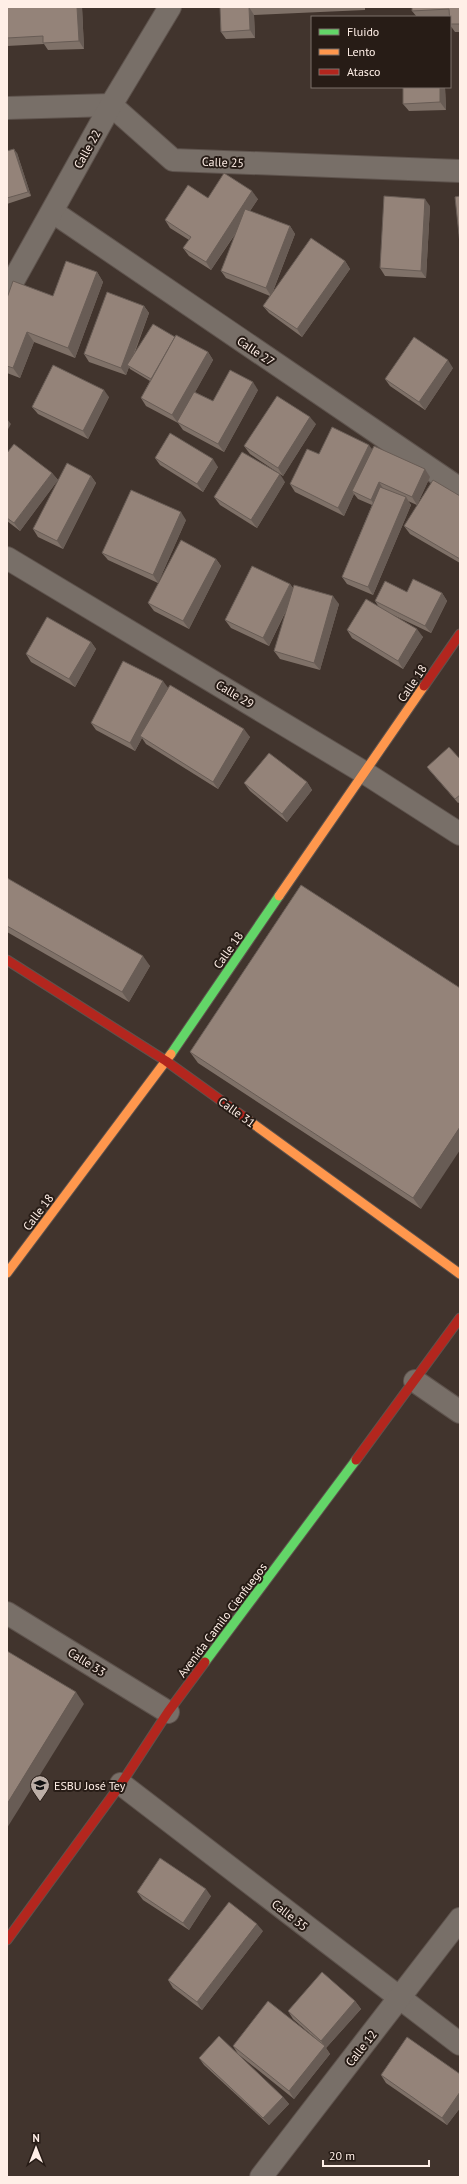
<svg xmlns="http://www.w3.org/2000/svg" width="467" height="2184" viewBox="0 0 467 2184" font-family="'PT Sans',sans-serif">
<rect width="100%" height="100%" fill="#41342d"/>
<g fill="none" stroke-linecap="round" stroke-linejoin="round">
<g stroke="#5e534d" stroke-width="24">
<g id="street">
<path d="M7 108 111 105 173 160 460 171"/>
<path d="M53 212 460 489"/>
<path d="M7 292 111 105 170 7"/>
<path d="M7 558 365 773 460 834"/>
<path d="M415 1381 460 1412"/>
<path d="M7 1613 168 1712"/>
<path d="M121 1784 460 2044"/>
<path d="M261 2177 460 1919"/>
</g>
</g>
<g stroke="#5e534d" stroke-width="11">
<g id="fast">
<path d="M171 1054 279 896"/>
<path d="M205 1662 356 1460"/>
</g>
</g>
<g stroke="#5e534d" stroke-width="11">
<g id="slow">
<path d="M279 896 424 686"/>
<path d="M248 1120 460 1274"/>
<path d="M7 1273 171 1054"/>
</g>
</g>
<g stroke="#5e534d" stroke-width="11">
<g id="jam">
<path d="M424 686 460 634"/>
<path d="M7 960 166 1061 248 1120"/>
<path d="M356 1460 460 1318"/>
<path d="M7 1940 121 1784 168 1712 205 1662"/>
</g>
</g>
<use href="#street" stroke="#786f68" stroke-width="22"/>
<use href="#fast" stroke="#63d668" stroke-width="9"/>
<use href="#slow" stroke="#ff974d" stroke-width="9"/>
<use href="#jam" stroke="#b3261e" stroke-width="9"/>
</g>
<g fill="#7f7168">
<path d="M7 7H82L84 49 48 50 44 44 7 46Z"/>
<path d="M220 7H365V10L254 15 255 38 226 39 221 32Z"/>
<path d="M460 7V32H455L450 25V17H417L412 11Z"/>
<path d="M403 87H445L446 110 409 111 403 104Z"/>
<path d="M7 151 17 153 31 196 7 204Z"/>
<path d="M208 198 258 199 250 211 290 226 295 234 272 294 345 261 350 269 302 337 269 313 263 306 270 296 226 278 221 271 236 233 211 270 189 256 183 248 189 240 170 228 165 220Z"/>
<path d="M430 206 426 278 385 276 380 268Z"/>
<path d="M97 272 103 282 75 358 34 342 20 378 7 373V298L53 296Z"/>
<path d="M144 306 149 313 134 355 175 337 208 352 213 360 195 392 213 401 258 390 224 452 183 430 178 423 146 406 141 398 150 381 130 369 129 367 126 375 89 362 84 354Z"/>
<path d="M453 368 425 410 390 386 385 379Z"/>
<path d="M109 397 88 439 38 414 32 407Z"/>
<path d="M316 424 283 476 250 454 244 446Z"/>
<path d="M372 449 430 477 417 505 408 501 411 505 373 595 347 584 342 577 372 505 358 499 354 494 344 516 295 492 290 484 319 454Z"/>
<path d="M7 453 52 473 58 480 20 531 7 521Z"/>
<path d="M155 458 218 467 203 492 160 465Z"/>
<path d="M91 476 96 483 63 549 38 537 33 529Z"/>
<path d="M285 482 257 528 220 505 214 497Z"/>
<path d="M460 496V563L410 534 404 526Z"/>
<path d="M186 520 158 583 108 560 102 553Z"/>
<path d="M216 559 221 566 189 629 154 611 148 603Z"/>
<path d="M290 584 293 588 339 604 320 670 280 659 274 651 287 609 269 646 231 628 225 620Z"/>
<path d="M407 592 442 593 447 601 431 633 391 614 423 637 403 669 352 638 347 630 379 607 375 601Z"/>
<path d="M91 642 96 649 75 687 31 662 26 654Z"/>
<path d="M168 689 250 737 218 789 146 744 142 738 135 751 96 730 91 723Z"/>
<path d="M460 759V802L458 803 430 771 427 767Z"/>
<path d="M307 782 312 790 287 822 250 791 244 783Z"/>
<path d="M7 878 150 966 129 1002 7 932Z"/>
<path d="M301 885 421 1209 198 1063 190 1052Z"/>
<path d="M137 1892 211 1896 189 1930 143 1900Z"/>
<path d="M263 1931 202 2010 173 1988 168 1980Z"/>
<path d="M355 2001 361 2009 326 2048 330 2054 294 2099 238 2054 233 2046 315 2038 293 2019 288 2011Z"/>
<path d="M199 2058 283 2097 289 2104 269 2125 204 2065Z"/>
<path d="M460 2074V2108L447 2125 386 2083 381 2075Z"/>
</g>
<g fill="#685c55">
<path d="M77 7H82L84 49 79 41Z"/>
<path d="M249 7 254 15 255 38 250 30Z"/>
<path d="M440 87H445L446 110 440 102Z"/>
<path d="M14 149 17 153 31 196 28 192Z"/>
<path d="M252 191 258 199 211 270 206 262Z"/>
<path d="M425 199 430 206 426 278 421 271Z"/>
<path d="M290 226 295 234 271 296 266 288Z"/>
<path d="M345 261 350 269 302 337 297 329Z"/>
<path d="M97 272 103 282 75 358 68 348Z"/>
<path d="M144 306 149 313 129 366 127 365 129 367 126 375 121 368Z"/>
<path d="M27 332 34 342 20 378 13 368Z"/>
<path d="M208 352 213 360 178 423 172 415Z"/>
<path d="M448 360 453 368 425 410 419 402Z"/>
<path d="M253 382 258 390 224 452 218 444Z"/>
<path d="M104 390 109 397 88 439 83 431Z"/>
<path d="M310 417 316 424 283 476 278 468Z"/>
<path d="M7 419 11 424 7 431Z"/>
<path d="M369 445 375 453 352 491 354 494 344 516 338 508Z"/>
<path d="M213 459 218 467 203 492 197 484Z"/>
<path d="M425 469 430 477 417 505 412 497Z"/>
<path d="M52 473 58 480 20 531 14 523Z"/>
<path d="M280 474 285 482 257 528 251 520Z"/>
<path d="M91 476 96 483 63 549 57 541Z"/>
<path d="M379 482 384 490 376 507 371 500Z"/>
<path d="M406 497 411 505 373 595 368 587Z"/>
<path d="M181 512 186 520 158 583 153 575Z"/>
<path d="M216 559 221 566 189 629 183 621Z"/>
<path d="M290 584 295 591 269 646 263 638Z"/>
<path d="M442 593 447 601 431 633 425 626Z"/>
<path d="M333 596 339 604 320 670 314 663Z"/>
<path d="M417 629 423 637 403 669 398 661Z"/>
<path d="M91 642 96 649 75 687 69 679Z"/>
<path d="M163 681 169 689 140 736 142 738 135 751 130 743Z"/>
<path d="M244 729 250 737 218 789 213 782Z"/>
<path d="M307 782 312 790 287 822 282 814Z"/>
<path d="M143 956 150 966 129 1002 122 992Z"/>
<path d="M460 1127V1150L421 1209 413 1198Z"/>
<path d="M76 1692 84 1704 7 1828V1804Z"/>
<path d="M206 1889 211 1896 189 1930 183 1923Z"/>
<path d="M257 1924 263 1931 202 2010 197 2002Z"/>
<path d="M355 2001 361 2009 326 2048 330 2054 294 2099 289 2091 324 2046 321 2041Z"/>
<path d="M460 2092V2108L447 2125 442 2118Z"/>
<path d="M283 2097 289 2104 269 2125 263 2118Z"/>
</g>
<g fill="#948379" stroke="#685c55">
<path d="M7 7H77L79 41 43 43V36L7 38Z"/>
<path d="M220 7H251H249L250 30 221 32Z"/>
<path d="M412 7H460V24H450L449 9 412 11Z"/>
<path d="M403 87H440V102L403 104Z"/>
<path d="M14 149 28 192 7 198V151Z"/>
<path d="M224 173 252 191 206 262 183 248 191 237 165 220 188 185 208 198Z"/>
<path d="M384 196 425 199 421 271 380 268Z"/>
<path d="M460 196V244L455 197Z"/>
<path d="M245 209 290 226 266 288 221 271Z"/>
<path d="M311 238 345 261 297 329 263 306Z"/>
<path d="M66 261 97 272 68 348 27 332 13 368 7 366V298L13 281 53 296Z"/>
<path d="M107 292 144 306 121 368 84 354Z"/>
<path d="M153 324 175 337 151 379 127 365Z"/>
<path d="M176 335 208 352 172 415 141 398Z"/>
<path d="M414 337 448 360 419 402 385 379Z"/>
<path d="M53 365 104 390 83 431 32 407Z"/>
<path d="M230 370 253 382 218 444 177 422 194 392 213 401Z"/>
<path d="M277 396 310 417 278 468 244 446Z"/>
<path d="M332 427 369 445 338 508 290 484 307 449 319 454Z"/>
<path d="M170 433 213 459 197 484 155 458Z"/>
<path d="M14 444 52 473 14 523 7 518V453Z"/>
<path d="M374 446 425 469 412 497 379 482 371 500 352 491Z"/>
<path d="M242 452 280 474 251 520 214 497Z"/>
<path d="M67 463 91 476 57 541 33 529Z"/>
<path d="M433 480 460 496V559L404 526Z"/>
<path d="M380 487 406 497 368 587 342 577Z"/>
<path d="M131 490 181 512 153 575 102 553Z"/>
<path d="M181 540 216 559 183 621 148 603Z"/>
<path d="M252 566 290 584 263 638 225 620Z"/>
<path d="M413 579 442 593 425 626 375 601 385 581 407 592Z"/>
<path d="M294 585 333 596 314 663 274 651Z"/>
<path d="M366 599 417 629 398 661 347 630Z"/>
<path d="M47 617 91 642 69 679 26 654Z"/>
<path d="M123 661 163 681 130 743 91 723Z"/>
<path d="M170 685 244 729 213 782 140 736Z"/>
<path d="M449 747 460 759V795L455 799 427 767Z"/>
<path d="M269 753 307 782 282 814 244 783Z"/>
<path d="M7 878 143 956 122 992 7 926Z"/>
<path d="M301 885 460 988V1127L413 1198 190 1052Z"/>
<path d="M7 1651 76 1692 7 1804Z"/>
<path d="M160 1858 206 1889 183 1923 137 1892Z"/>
<path d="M229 1902 257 1924 197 2002 168 1980Z"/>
<path d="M322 1972 355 2001 321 2041 288 2011Z"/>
<path d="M268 2001 325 2046 289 2091 233 2046Z"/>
<path d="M219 2036 283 2097 263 2118 199 2058Z"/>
<path d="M407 2037 460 2074V2092L442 2118 381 2075Z"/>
</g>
<defs>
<g id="school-pin" transform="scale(1)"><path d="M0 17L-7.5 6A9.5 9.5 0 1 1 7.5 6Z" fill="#bcaea6" stroke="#271c16"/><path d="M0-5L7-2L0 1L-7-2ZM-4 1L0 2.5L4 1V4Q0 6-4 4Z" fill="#111"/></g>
</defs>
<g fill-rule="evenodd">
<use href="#school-pin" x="40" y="1785"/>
</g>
<g text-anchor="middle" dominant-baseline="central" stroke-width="4" stroke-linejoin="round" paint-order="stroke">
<g font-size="12" fill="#ffefe7" stroke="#271c16">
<text transform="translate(87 149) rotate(-61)">Calle 22</text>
<text transform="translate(223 162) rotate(2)">Calle 25</text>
<text transform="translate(256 351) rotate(34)">Calle 27</text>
<text transform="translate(412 683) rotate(-56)">Calle 18</text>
<text transform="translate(235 694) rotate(31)">Calle 29</text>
<text transform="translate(228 950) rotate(-55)">Calle 18</text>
<text transform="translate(237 1112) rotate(36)">Calle 31</text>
<text transform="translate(38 1212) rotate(-53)">Calle 18</text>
<text transform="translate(222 1620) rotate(-53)">Avenida Camilo Cienfuegos</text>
<text transform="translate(87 1662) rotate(32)">Calle 33</text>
<text transform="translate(290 1915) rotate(38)">Calle 35</text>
<text transform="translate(361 2048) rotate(-52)">Calle 12</text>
</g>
<g font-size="12" fill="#ffefe7" stroke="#271c16" text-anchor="start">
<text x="54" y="1785">ESBU José Tey</text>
</g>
</g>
<rect width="467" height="2184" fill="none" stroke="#ffefe7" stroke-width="16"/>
<rect x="311" y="16" width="140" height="72" fill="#271c16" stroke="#7d706a"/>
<rect x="319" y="29" width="20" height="6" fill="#63d668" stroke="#7d706a"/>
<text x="347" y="36" font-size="12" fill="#ffefe7">Fluido</text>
<rect x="319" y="49" width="20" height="6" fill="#ff974d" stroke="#7d706a"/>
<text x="347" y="56" font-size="12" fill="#ffefe7">Lento</text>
<rect x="319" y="69" width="20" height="6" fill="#b3261e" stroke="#7d706a"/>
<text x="347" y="76" font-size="12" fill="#ffefe7">Atasco</text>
<g transform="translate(36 2148)" stroke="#271c16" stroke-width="3" paint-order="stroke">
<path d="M0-3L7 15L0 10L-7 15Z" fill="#ffefe7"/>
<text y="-6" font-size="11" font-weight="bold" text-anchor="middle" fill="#ffefe7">N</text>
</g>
<path d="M323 2160v6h106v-6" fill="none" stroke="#ffefe7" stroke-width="2"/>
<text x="329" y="2160" font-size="12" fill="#ffefe7" stroke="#271c16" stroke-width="3" paint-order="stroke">20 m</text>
</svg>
